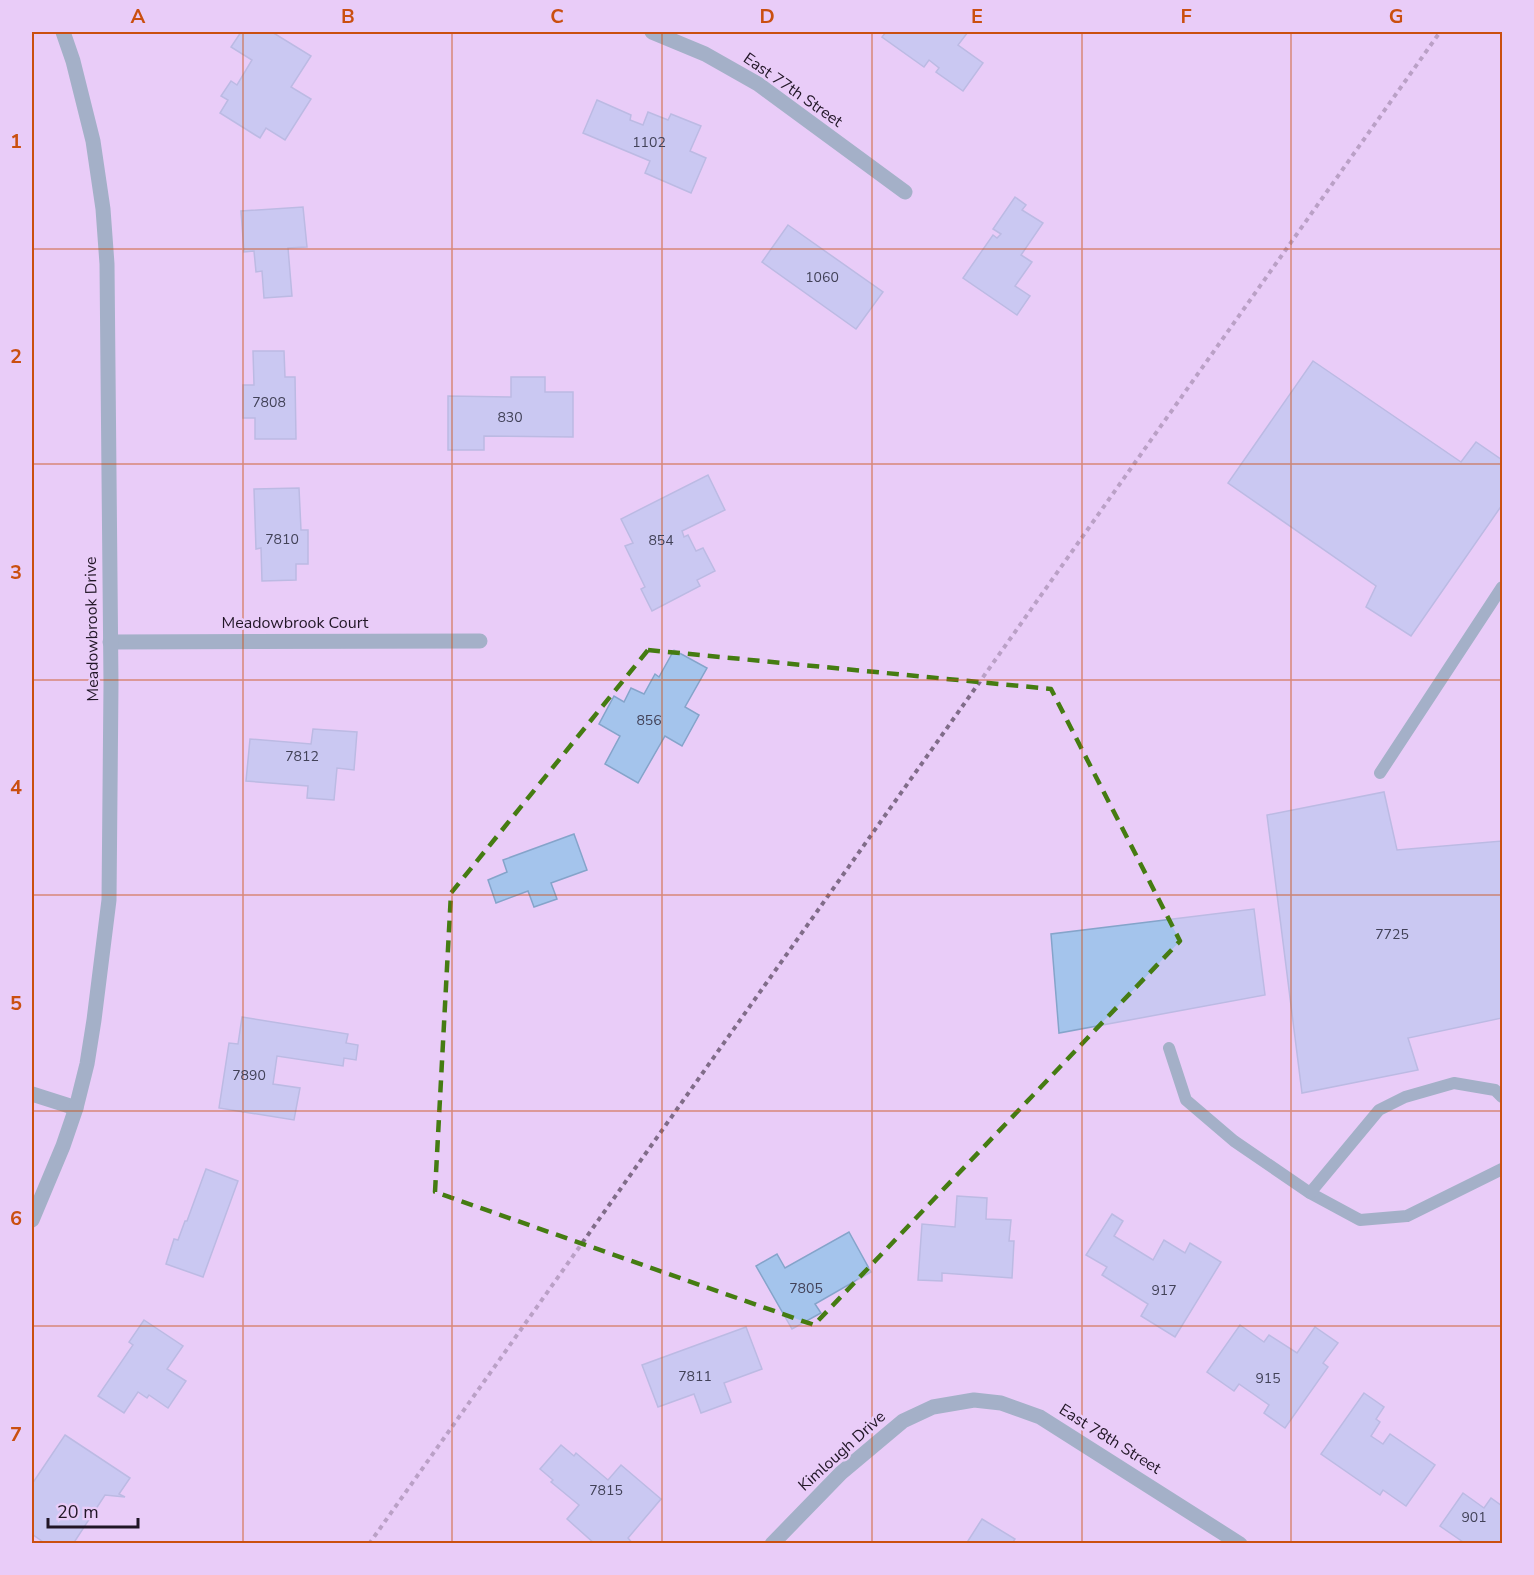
<svg xmlns="http://www.w3.org/2000/svg" width="1534" height="1575" viewBox="0 0 1534 1575" font-family="'Nunito Sans',sans-serif">
<rect width="100%" height="100%" fill="#e9ccf8"/>
<g fill="#a4c4ec" stroke="#85a4ca" stroke-width="1.5">
<path d="M241 32H272L311 56 291 87 311 99 285 140 266 128 260 138 220 113 228 100 221 96 231 81 237 85 252 60 231 47Z"/>
<path d="M886 32H968L958 45 983 63 963 91 936 72 939 68 929 60 924 67 882 37Z"/>
<path d="M597 100 631 115 630 120 643 125 648 112 668 120 671 114 701 126 690 151 706 158 691 193 645 173 650 161 583 133Z"/>
<path d="M1015 197 1026 205 1022 210 1043 223 1021 255 1032 262 1015 286 1030 296 1017 315 963 278 993 235 997 238 1001 234 993 229Z"/>
<path d="M303 207 307 247 288 248 292 296 264 298 262 271 256 272 254 251 244 252 241 211Z"/>
<path d="M788 225 883 292 856 329 762 262Z"/>
<path d="M253 351H284L285 377H295L296 439H255V418H243V385H254Z"/>
<path d="M1313 361 1461 462 1476 442 1502 460V505L1411 636 1366 607 1376 586 1228 483Z"/>
<path d="M511 377H545V392H573V437L484 436V450H448V396L511 397Z"/>
<path d="M708 475 725 510 682 531 684 537 688 535 696 551 703 548 715 571 697 580 700 586 652 611 641 589 645 587 625 546 633 543 621 519Z"/>
<path d="M299 488 301 530H308V564H296V580L262 581 261 548 256 549 254 489Z"/>
<path d="M674 650 707 668 685 707 699 715 682 746 665 736 638 783 605 764 620 736 599 724 614 696 624 702 631 688 644 694 655 674 659 677Z"/>
<path d="M313 729 357 732 354 770 337 768 334 800 307 798 308 786 246 781 250 739 311 744Z"/>
<path d="M1384 792 1397 850 1502 841V1018L1408 1038 1418 1070 1302 1093 1267 815Z"/>
<path d="M574 834 587 870 551 883 557 899 534 907 528 891 496 903 488 880 507 872 503 860Z"/>
<path d="M1254 909 1265 995 1059 1033 1051 934Z"/>
<path d="M242 1017 348 1034 346 1043 358 1045 356 1060 344 1058 343 1066 277 1056 273 1084 300 1088 294 1120 219 1108 229 1043 238 1044Z"/>
<path d="M206 1169 238 1181 203 1277 166 1264 174 1239 178 1240 185 1221H187Z"/>
<path d="M957 1196 987 1198 986 1219 1011 1220 1009 1241H1014L1012 1278 942 1273V1281L918 1280 922 1224 955 1227Z"/>
<path d="M1112 1214 1123 1221 1114 1236 1153 1260 1164 1240 1185 1253 1190 1243 1221 1262 1175 1337 1141 1316 1148 1304 1102 1275 1107 1267 1086 1255Z"/>
<path d="M849 1232 871 1272 815 1304 821 1313 792 1329 756 1266 777 1254 785 1268Z"/>
<path d="M144 1320 183 1346 167 1369 186 1381 168 1408 149 1395 147 1398 138 1392 124 1413 98 1396 133 1345 129 1342Z"/>
<path d="M1240 1325 1264 1342 1269 1335 1297 1353 1315 1327 1338 1343 1323 1363 1328 1367 1285 1428 1264 1413 1269 1405 1239 1384 1234 1391 1207 1372Z"/>
<path d="M746 1327 762 1369 724 1383 731 1402 701 1413 694 1394 658 1407 642 1365Z"/>
<path d="M1364 1393 1384 1407 1376 1419 1380 1422 1371 1436 1383 1444 1390 1434 1435 1465 1406 1506 1383 1490 1380 1495 1321 1454Z"/>
<path d="M65 1435 130 1478 119 1494 125 1497 105 1495 73 1544H46L32 1534V1484Z"/>
<path d="M561 1445 574 1456 576 1453 608 1480 621 1465 661 1499 628 1538 633 1544H595L567 1519 579 1505 551 1482 553 1480 540 1469Z"/>
<path d="M1463 1493 1484 1508 1491 1498 1502 1506V1544H1466L1440 1526Z"/>
<path d="M982 1519 1015 1539 1012 1544H966Z"/>
</g>
<g fill="none" stroke-linecap="round" stroke-linejoin="round">
<path stroke="#806c89" stroke-width="4" stroke-dasharray="4.5 4.5" stroke-linecap="butt" d="M369 1544 1440 32"/>
<g stroke="#508f8e" stroke-width="12">
<path d="M1380 773 1502 587"/>
<path d="M1169 1048 1186 1100 1234 1141 1310 1193 1360 1220 1407 1216 1502 1169"/>
<path d="M1310 1193 1379 1110 1405 1097 1454 1083 1495 1090 1502 1097"/>
</g>
<g stroke="#508f8e" stroke-width="15">
<path d="M652 32 705 54 758 84 905 192"/>
<path d="M110 642 480 641"/>
<path d="M32 1094 76 1108"/>
<path d="M32 1220 63 1146 76 1108 87 1064 94 1020 109 900 111 684 107 264 103 209 93 141 73 61 63 32"/>
<path d="M772 1544 841 1473 903 1421 933 1407 974 1400 1001 1403 1040 1417 1240 1544"/>
</g>
</g>
<path d="M0 0H1534V1575H0ZM648 650 1051 689 1180 941 814 1325 435 1192 451 893Z" fill="#e9ccf8" fill-opacity=".55" fill-rule="evenodd"/>
<path fill="none" stroke="#457c12" stroke-width="4.5" stroke-dasharray="12 8" stroke-linejoin="round" d="M648 650 1051 689 1180 941 814 1325 435 1192 451 893Z"/>
<path fill="none" stroke="#ca4f10" stroke-width="1.5" stroke-opacity="0.55" d="M243 32V1544M452 32V1544M662 32V1544M872 32V1544M1082 32V1544M1291 32V1544M32 249H1502M32 464H1502M32 680H1502M32 895H1502M32 1111H1502M32 1326H1502"/>
<g text-anchor="middle" dominant-baseline="central" stroke-width="5" stroke-linejoin="round" paint-order="stroke">
<g font-size="14" fill="#424258">
<text x="649" y="142">1102</text>
<text x="822" y="277">1060</text>
<text x="269" y="402">7808</text>
<text x="510" y="417">830</text>
<text x="282" y="539">7810</text>
<text x="661" y="540">854</text>
<text x="649" y="720">856</text>
<text x="302" y="756">7812</text>
<text x="1392" y="934">7725</text>
<text x="249" y="1075">7890</text>
<text x="806" y="1288">7805</text>
<text x="1164" y="1290">917</text>
<text x="695" y="1376">7811</text>
<text x="1268" y="1378">915</text>
<text x="606" y="1490">7815</text>
<text x="1474" y="1517">901</text>
</g>
<g font-size="16" fill="#211626" stroke="#e9ccf8">
<text transform="translate(793 90) rotate(35)">East 77th Street</text>
<text x="295" y="623">Meadowbrook Court</text>
<text transform="translate(92 629) rotate(-91)">Meadowbrook Drive</text>
<text transform="translate(1110 1439) rotate(32)">East 78th Street</text>
<text transform="translate(842 1451) rotate(-42)">Kimlough Drive</text>
</g>
</g>
<rect width="1534" height="1575" fill="none" stroke="#e9ccf8" stroke-width="66"/>
<path d="M48 1518v9h90v-9" fill="none" stroke="#211626" stroke-width="3"/>
<text x="57" y="1518" font-size="18" fill="#211626" stroke="#e9ccf8" stroke-width="4.5" paint-order="stroke">20 m</text>
<rect x="33" y="33" width="1468" height="1509" fill="none" stroke="#ca4f10" stroke-width="2"/>
<g font-size="20" text-anchor="middle" font-weight="bold" fill="#ca4f10">
<text x="138" y="23">A</text>
<text x="348" y="23">B</text>
<text x="557" y="23">C</text>
<text x="767" y="23">D</text>
<text x="977" y="23">E</text>
<text x="1186" y="23">F</text>
<text x="1396" y="23">G</text>
<text x="16" y="148">1</text>
<text x="16" y="363">2</text>
<text x="16" y="579">3</text>
<text x="16" y="794">4</text>
<text x="16" y="1010">5</text>
<text x="16" y="1225">6</text>
<text x="16" y="1441">7</text>
</g>
</svg>
